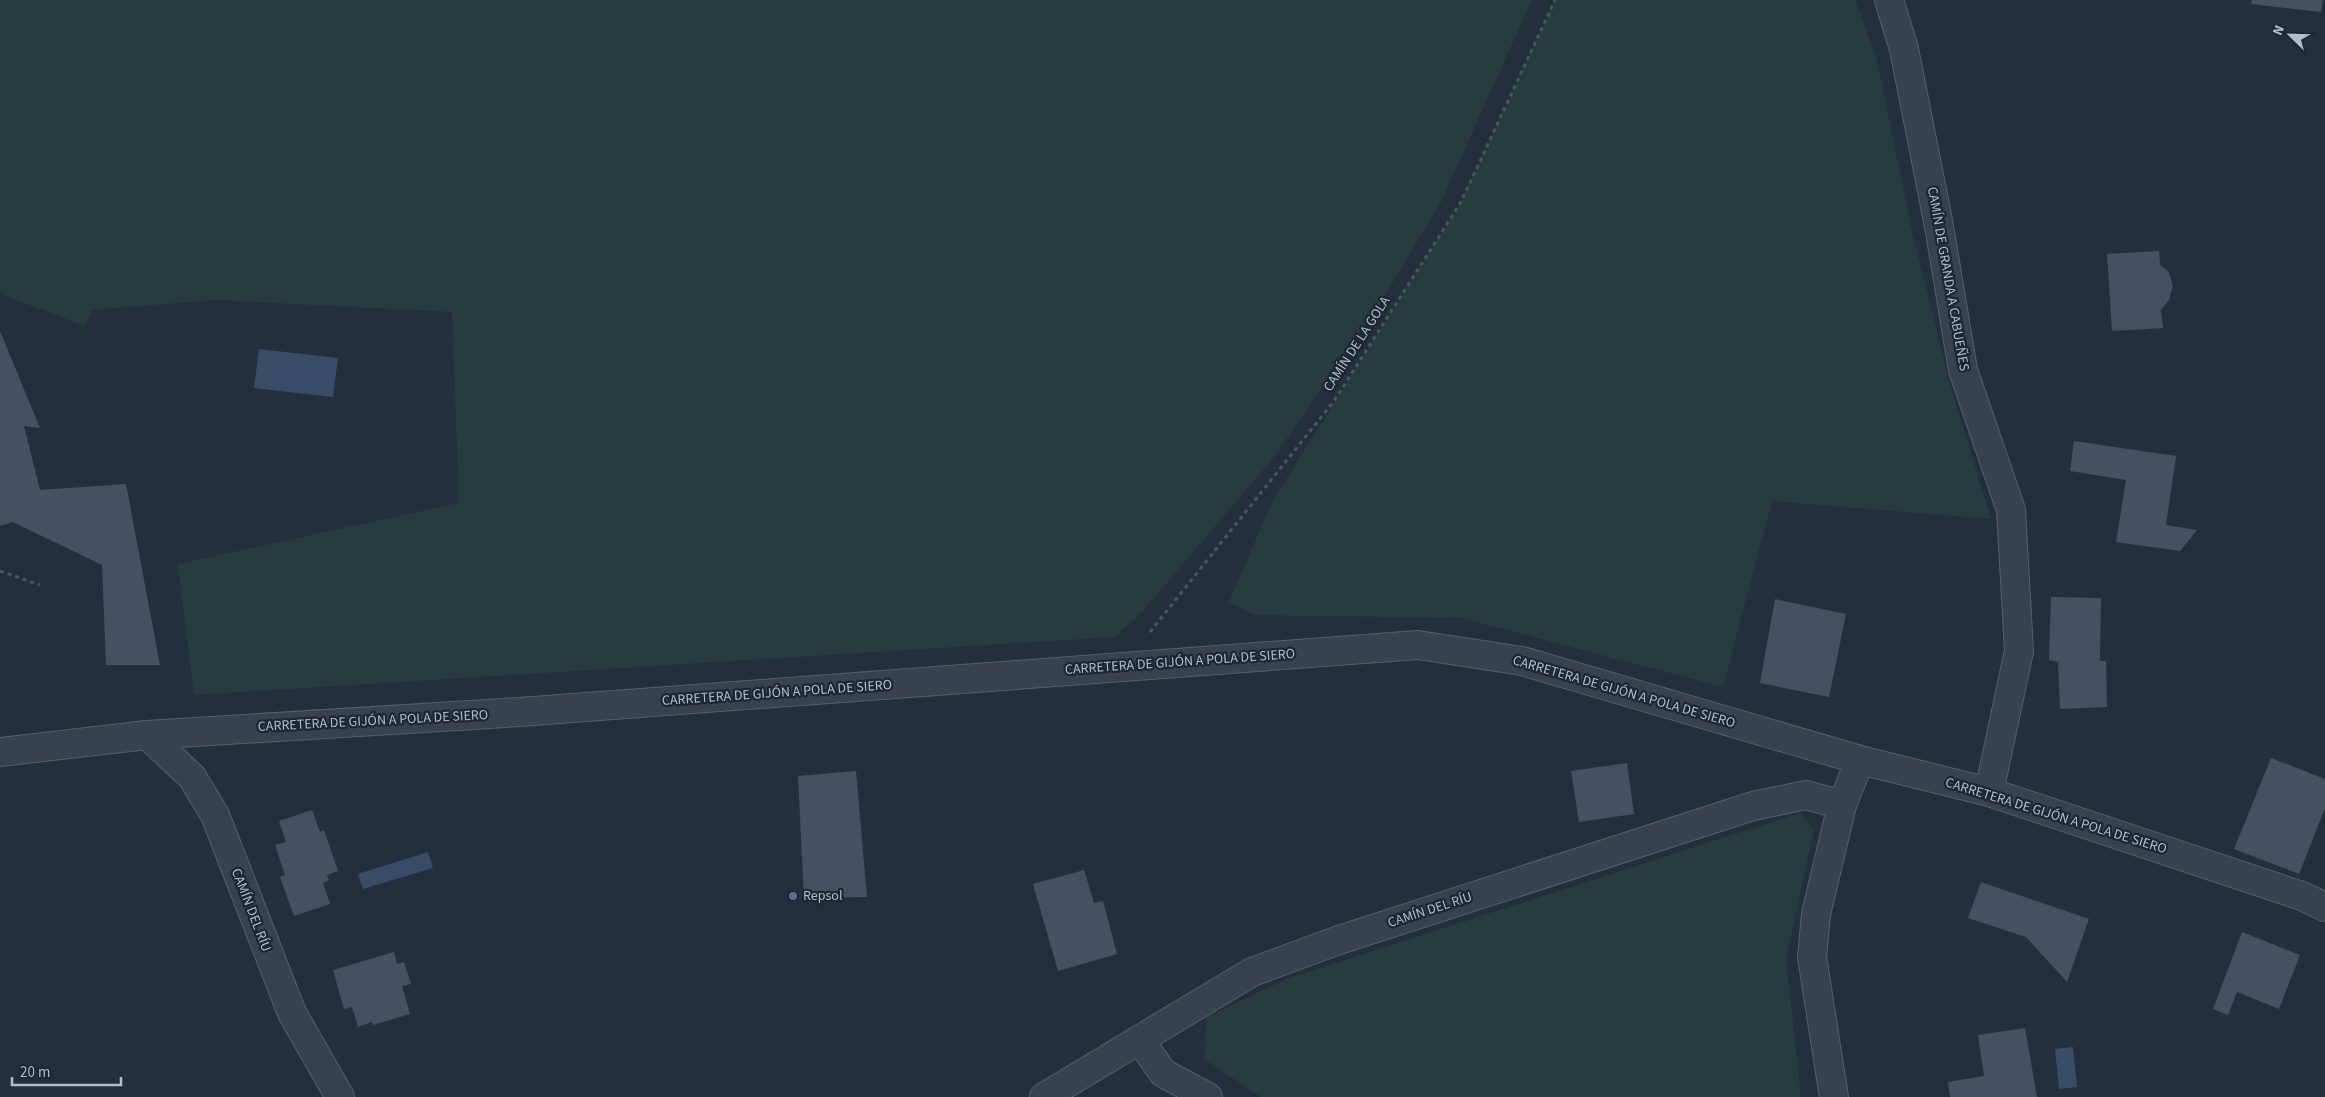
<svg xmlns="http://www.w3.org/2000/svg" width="2325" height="1097" viewBox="0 0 2325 1097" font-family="'Source Sans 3',sans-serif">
<rect width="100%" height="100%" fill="#242f3e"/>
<g fill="#263c3f">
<path d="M0 0H1532L1441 202 1375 312 1271 461 1142 612 1115 637 194 695 178 564 459 503 452 312 215 300 92 310 85 326 3 295 0 291Z"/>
<path d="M1555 0H1855L1876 56 1911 227 1950 384 1991 519 1772 501 1723 687 1462 618 1254 615 1229 602 1273 500 1461 202Z"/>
<path d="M1800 813 1814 830 1786 958 1801 1097H1261L1204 1059 1207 1017 1289 978Z"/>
</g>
<g fill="#394c67">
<path d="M259 349 338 358 333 397 254 388Z"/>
<path d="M428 852 433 868 363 889 358 874Z"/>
<path d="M2073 1047 2077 1087 2059 1089 2055 1049Z"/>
</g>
<g fill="#455162">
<path d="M2252 0H2323L2321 12 2251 4Z"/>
<path d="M2159 251 2160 265 2169 272 2173 286 2169 300 2161 310 2163 328 2112 331 2107 254Z"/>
<path d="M0 331 40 428 24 426 40 490 126 484 160 665H106L102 565 13 522 0 526Z"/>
<path d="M2074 441 2176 456 2166 525 2197 530 2180 551 2116 542 2126 480 2070 471Z"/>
<path d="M2051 597 2101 598 2100 661H2106L2107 707 2060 709 2058 662 2049 660Z"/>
<path d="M1775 599 1846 614 1829 697 1760 683Z"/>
<path d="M2271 758 2325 779V808L2299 874 2234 849Z"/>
<path d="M1627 763 1634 814 1579 822 1571 771Z"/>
<path d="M856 771 867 897 804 898 798 776Z"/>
<path d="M312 810 320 832 324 830 338 871 327 875 329 880 323 883 330 904 294 916 280 877 285 875 275 845 286 842 279 821Z"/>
<path d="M1084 870 1094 903 1103 901 1117 954 1058 971 1033 884Z"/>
<path d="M1981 882 2089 919 2067 982 2026 937 1968 918Z"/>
<path d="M2242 932 2300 955 2279 1009 2237 992 2228 1015 2213 1009Z"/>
<path d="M394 952 397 964 404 962 411 984 402 986 410 1014 373 1025 372 1022 358 1027 352 1007 344 1009 333 970Z"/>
<path d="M2025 1028 2037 1097H1950L1948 1082 1984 1076 1978 1035Z"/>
</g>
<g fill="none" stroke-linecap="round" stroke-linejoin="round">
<g stroke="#565f6c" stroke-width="30">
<g id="minor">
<path d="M1889 0 1904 49 1939 226 1963 370 2011 510 2019 651 1989 792"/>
<path d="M147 735 192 777 215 815 292 1013 340 1097"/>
<path d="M0 752 147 735 520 712 1418 645 1522 661 1860 760 1989 792 2302 896 2325 907"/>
<path d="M1140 1040 1163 1073 1208 1097"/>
<path d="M1044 1097 1252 972 1339 940 1753 806 1806 795 1842 805"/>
<path d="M1834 1097 1812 957 1816 914 1842 805 1860 760"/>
</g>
</g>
<g stroke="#44595c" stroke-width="3" stroke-dasharray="4 4" stroke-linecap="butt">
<path d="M0 571 40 585"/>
<path d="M1150 632 1334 401 1461 202 1555 0"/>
</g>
<use href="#minor" stroke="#38414e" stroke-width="28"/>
</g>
<circle fill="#5c6f8a" stroke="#1d2633" stroke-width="2" cx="793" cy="896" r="5"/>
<g text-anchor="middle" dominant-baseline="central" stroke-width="4.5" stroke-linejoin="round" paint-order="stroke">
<g font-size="14" fill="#b4bcc9" stroke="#1d2633">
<text transform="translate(1948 279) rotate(80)">CAMÍN DE GRANDA A CABUEÑES</text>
<text transform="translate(1357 344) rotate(-57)">CAMÍN DE LA GOLA</text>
<text transform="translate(1180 662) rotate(-4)">CARRETERA DE GIJÓN A POLA DE SIERO</text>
<text transform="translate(1624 692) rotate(16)">CARRETERA DE GIJÓN A POLA DE SIERO</text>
<text transform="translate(777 693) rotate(-4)">CARRETERA DE GIJÓN A POLA DE SIERO</text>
<text transform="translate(373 721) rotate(-3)">CARRETERA DE GIJÓN A POLA DE SIERO</text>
<text transform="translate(2056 816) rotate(17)">CARRETERA DE GIJÓN A POLA DE SIERO</text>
<text transform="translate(251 910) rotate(69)">CAMÍN DEL RÍU</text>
<text transform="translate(1430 910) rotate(-18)">CAMÍN DEL RÍU</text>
</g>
<g font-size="14" fill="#b4bcc9" stroke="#1d2633" text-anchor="start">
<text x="803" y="896">Repsol</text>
</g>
</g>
<g transform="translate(2290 35) rotate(293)" stroke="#1d2633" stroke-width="4" paint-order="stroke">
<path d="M0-4L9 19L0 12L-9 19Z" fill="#b4bcc9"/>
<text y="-8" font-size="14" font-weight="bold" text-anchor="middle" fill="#b4bcc9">N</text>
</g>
<path d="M12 1077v8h109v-8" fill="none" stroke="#b4bcc9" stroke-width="2.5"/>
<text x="20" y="1077" font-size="15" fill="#b4bcc9" stroke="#1d2633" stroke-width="4" paint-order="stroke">20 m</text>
</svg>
